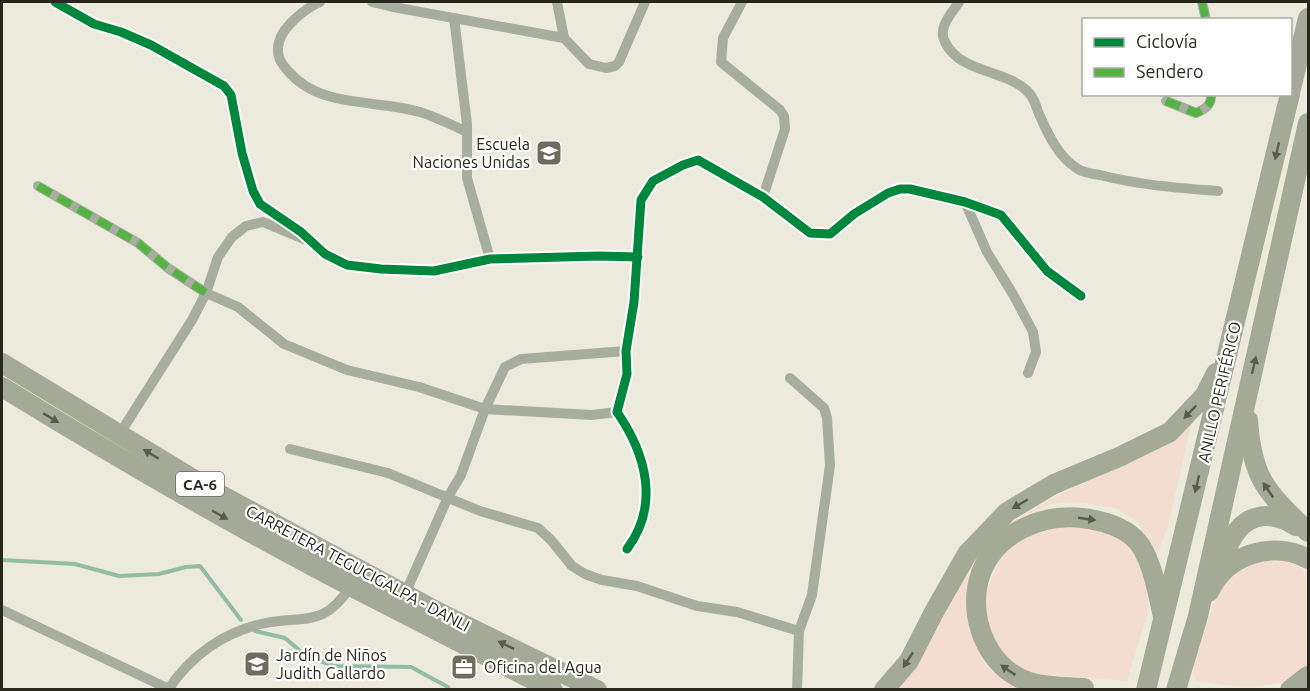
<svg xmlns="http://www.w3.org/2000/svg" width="1310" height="691" viewBox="0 0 1310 691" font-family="Ubuntu,sans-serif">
<rect width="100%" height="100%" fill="#eceadc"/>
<g fill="#f2ddd0">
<path d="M1191 425 1168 526 1157 555 1138 522 1116 508 1075 502 1053 504 1043 507 1017 525 976 567 967 594 969 630 985 665 1015 689 891 690 988 537 1015 519 1071 489 1154 451Z"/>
<path d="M1094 524 1131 546 1148 585V611L1127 681 1029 673 1010 664 988 641 983 599 999 562 1009 549 1023 537 1046 525Z"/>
<path d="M1264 558 1288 559 1308 573V664C1305 668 1301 674 1296 677 1266 691 1228 686 1196 681L1192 665 1220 586 1238 565Z"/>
</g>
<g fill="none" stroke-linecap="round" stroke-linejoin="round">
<g stroke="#92bca3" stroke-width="4">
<path d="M2 560 75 564 119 576 159 574 186 567 200 566 241 620"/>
<path d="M255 631 285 638 306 656 334 666 411 667 448 687 449 690"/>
</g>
<g stroke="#a7ae9f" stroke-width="10">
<path d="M55 2 94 24 121 32 151 45 224 86 231 95 242 153 253 191 260 204 301 232 325 254 347 265 381 269 434 271 490 259 599 256 638 257"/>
<path d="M320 2C306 8 283 26 279 42 276 54 279 61 288 71 320 109 377 99 420 112 436 117 452 125 467 132"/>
<path d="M372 2 393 7 564 38 589 64 606 68 615 66 619 62 645 2"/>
<path d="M557 2 564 38"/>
<path d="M742 2 723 38 721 62 780 110 784 116 785 129 763 197"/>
<path d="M959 2C952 13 937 28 945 42 960 73 1003 69 1026 90 1034 97 1035 104 1039 114 1048 134 1058 157 1078 169 1084 173 1093 174 1100 175 1139 185 1178 188 1218 191"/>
<path d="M1202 2 1206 20"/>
<path d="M454 18 467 124V178L490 259"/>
<path d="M1166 101 1196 113C1205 109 1212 105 1211 94"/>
<path d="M38 186 138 243 168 268 206 293 238 307 284 344 347 370 419 387 485 409 592 415 617 412"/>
<path d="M965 202 987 252 1014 296 1033 332 1036 352 1028 373"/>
<path d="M790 378 824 408 827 418 830 465 812 595 799 631 797 690"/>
<path d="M117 438 192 320 206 293 218 257 232 237 246 226 263 222 306 240"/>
<path d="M290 449 388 473 480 511 538 528 551 540 572 566 585 574 602 580 637 586 697 606 737 612 799 631"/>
<path d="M627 549C660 505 646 454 617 412L627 374 626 351 634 302 641 200 653 181 683 165 698 160 763 197 810 233 830 234 854 214 888 193 900 189H910L965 202 1001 215 1047 271 1081 296"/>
<path d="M405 594 448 497 461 475 485 409 505 367 521 359 626 351"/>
<path d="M2 610 169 689"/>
<path d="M168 690C190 656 223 633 261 624 304 614 322 630 351 586"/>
</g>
<g stroke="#a5a998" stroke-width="20">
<path d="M1290 93 1308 18"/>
<path d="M2 363 208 488 440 613 597 690"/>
<path d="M2 387C116 457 231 524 350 586 417 621 485 655 553 690"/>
<path d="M1248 420C1252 480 1267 492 1308 532"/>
<path d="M1217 575C1222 561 1227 543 1237 531 1253 511 1276 513 1296 526"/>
<path d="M1209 592C1226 554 1273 540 1308 559"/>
<path d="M1084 688C1068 687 1044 687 1029 682 986 668 966 614 981 573 996 533 1043 513 1082 518 1099 520 1119 525 1133 537 1151 552 1158 594 1163 617"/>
<path d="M884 690 909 661 934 612 967 554 1007 512 1054 484 1119 457 1170 432 1205 395 1216 373"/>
<path d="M1146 690 1290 94"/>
<path d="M1176 690 1198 616 1308 123"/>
<path d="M1290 690 1308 676"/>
</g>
<g stroke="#56b245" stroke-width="8" stroke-dasharray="15 8" stroke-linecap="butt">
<path d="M1202 2 1206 20"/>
<path d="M1166 101 1196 113C1205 109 1212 105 1211 94"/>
<path d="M38 186 138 243 168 268 206 293"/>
</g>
<g stroke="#fff" stroke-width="13">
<g id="cycleway">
<path d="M55 2 94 24 121 32 151 45 224 86 231 95 242 153 253 191 260 204 301 232 325 254 347 265 381 269 434 271 490 259 599 256 638 257"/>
<path d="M627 549C660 505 646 454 617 412L627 374 626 351 634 302 641 200 653 181 683 165 698 160 763 197 810 233 830 234 854 214 888 193 900 189H910L965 202 1001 215 1047 271 1081 296"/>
</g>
</g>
<use href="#cycleway" stroke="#00873e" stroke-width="9"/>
</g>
<defs><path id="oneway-solid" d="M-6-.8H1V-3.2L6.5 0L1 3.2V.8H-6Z" transform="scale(1.5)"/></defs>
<g fill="#5a5b4f">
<use href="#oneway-solid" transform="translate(1277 151) rotate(103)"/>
<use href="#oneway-solid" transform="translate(1254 365) rotate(-77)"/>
<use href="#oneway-solid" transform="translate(1190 412) rotate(134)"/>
<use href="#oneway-solid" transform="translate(51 418) rotate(31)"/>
<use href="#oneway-solid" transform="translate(151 454) rotate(-149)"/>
<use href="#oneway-solid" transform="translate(1197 484) rotate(103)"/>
<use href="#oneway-solid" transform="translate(1268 490) rotate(-124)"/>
<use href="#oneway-solid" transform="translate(1020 504) rotate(150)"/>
<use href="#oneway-solid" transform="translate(220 515) rotate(29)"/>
<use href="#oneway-solid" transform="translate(1087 519) rotate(8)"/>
<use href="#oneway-solid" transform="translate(506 645) rotate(-154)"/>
<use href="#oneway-solid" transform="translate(908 660) rotate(123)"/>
<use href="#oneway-solid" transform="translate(1008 670) rotate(-146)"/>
</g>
<defs>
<g id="school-square" transform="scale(1.35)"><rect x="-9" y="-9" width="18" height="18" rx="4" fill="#6d6b60" stroke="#fff"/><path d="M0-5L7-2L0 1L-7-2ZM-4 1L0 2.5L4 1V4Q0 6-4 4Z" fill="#fff"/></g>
<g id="office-square" transform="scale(1.35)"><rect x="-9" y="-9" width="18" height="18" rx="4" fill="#6d6b60" stroke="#fff"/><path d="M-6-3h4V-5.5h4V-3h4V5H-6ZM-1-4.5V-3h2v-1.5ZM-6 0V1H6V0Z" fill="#fff"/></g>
</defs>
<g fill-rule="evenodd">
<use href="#school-square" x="549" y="153"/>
<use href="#school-square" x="257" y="664"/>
<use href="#office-square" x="464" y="667"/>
</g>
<g text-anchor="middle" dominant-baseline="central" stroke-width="4.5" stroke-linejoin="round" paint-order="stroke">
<rect fill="#fff" stroke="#686862" stroke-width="1.5" x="176" y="472" width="48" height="24" rx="4.5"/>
<g font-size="15" font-weight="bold" fill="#28271e">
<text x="200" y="484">CA-6</text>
</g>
<g font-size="16" fill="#28271e" stroke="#fff" text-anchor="start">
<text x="530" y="144" text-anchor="end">Escuela<tspan x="530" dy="18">Naciones Unidas</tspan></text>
<text x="276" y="655">Jardín de Niños<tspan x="276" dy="18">Judith Gallardo</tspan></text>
<text x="484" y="667">Oficina del Agua</text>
</g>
<g font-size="16" fill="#28271e" stroke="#fff">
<text transform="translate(1219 392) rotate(-77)">ANILLO PERIFÉRICO</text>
<text transform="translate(358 568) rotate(28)">CARRETERA TEGUCIGALPA - DANLI</text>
</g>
</g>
<rect width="1310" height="691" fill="none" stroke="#28271e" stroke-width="6"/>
<rect x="1082" y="18" width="210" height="78" fill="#ffffff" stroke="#a9a9a5" stroke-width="1.5"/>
<rect x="1094" y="38" width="30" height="9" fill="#00873e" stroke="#a9a9a5" stroke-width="1.5"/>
<text x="1136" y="48" font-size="18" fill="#28271e">Ciclovía</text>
<rect x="1094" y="68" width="30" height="9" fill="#56b245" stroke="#a9a9a5" stroke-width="1.5"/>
<text x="1136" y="78" font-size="18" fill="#28271e">Sendero</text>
</svg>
